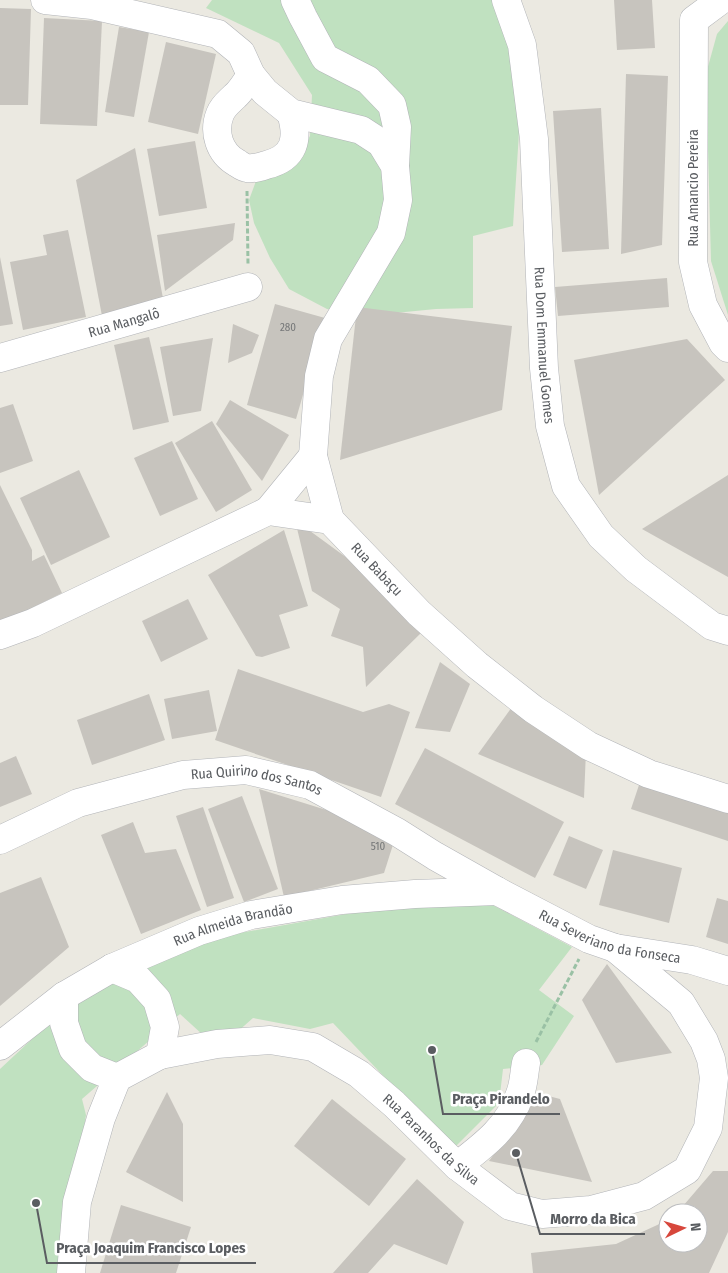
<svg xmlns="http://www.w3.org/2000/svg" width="728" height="1273" viewBox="0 0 728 1273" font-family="'Fira Sans Condensed',sans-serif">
<rect width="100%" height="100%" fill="#ebe9e1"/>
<g fill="#c0e1c0">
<path d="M212 0H494L513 56 520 117 513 226 473 236V308L436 309 374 315 327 309 289 289 270 258 254 223 249 200 256 181 297 159 310 136 312 95 279 43 206 8Z"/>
<path d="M728 21V315L711 261 706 74 717 34Z"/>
<path d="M487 902 572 947 539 990 574 1016 542 1065 503 1069 499 1103 453 1149 333 1023 310 1029 253 1018 236 1033 203 1035 180 1014 82 1099 86 1115 62 1273H0V1069L76 998 195 941 380 908Z"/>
</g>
<g fill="#c7c4be">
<path d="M614 0H652L655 48 617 50Z"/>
<path d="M0 8 31 9 28 105H0Z"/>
<path d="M44 18 102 21 97 126 40 124Z"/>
<path d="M119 27 149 32 134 117 105 112Z"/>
<path d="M166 42 216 54 198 134 148 122Z"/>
<path d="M626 74 668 76 662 245 621 254Z"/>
<path d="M601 108 609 249 562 252 553 111Z"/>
<path d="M195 141 207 208 159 216 147 149Z"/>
<path d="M135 148 165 309 103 321 76 180Z"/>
<path d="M235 223 233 240 165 291 157 235Z"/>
<path d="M68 230 86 317 23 330 10 262 47 255 43 235Z"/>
<path d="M0 257 13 324 0 326Z"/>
<path d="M667 278 669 307 558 316 555 287Z"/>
<path d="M275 304 325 318 296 419 247 405Z"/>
<path d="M357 307 512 326 502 410 340 460Z"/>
<path d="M233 324 259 335 252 353 228 363Z"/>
<path d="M149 337 169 422 133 430 114 345Z"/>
<path d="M213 338 201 411 173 416 160 347Z"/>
<path d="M687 339 725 380 599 495 574 360Z"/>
<path d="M230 400 289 435 262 481 216 424Z"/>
<path d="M13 404 33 461 0 473V408Z"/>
<path d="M212 421 252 490 216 512 175 443Z"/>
<path d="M172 441 198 499 160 516 134 458Z"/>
<path d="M79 470 110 537 51 565 20 498Z"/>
<path d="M728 475V577L642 529Z"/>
<path d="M0 485 32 550V561L44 555 62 593 0 624Z"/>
<path d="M295 520 369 574 423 631 366 687 363 647 331 636 340 609 312 591Z"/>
<path d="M284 530 308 606 279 615 290 648 262 657 256 656 208 575Z"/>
<path d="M188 599 208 639 161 662 142 621Z"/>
<path d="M440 662 470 684 450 732 415 728Z"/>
<path d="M238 669 363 712 389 704 410 712 381 797 215 740Z"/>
<path d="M209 690 217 731 172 739 164 699Z"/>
<path d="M149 694 165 740 92 765 77 720Z"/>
<path d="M517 700 586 751 584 798 478 754Z"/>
<path d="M425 748 564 822 535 878 395 804Z"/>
<path d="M16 756 32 794 0 807V763Z"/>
<path d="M642 776 728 804V841L631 809Z"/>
<path d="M259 789 397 832 384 873 284 897Z"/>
<path d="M242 796 278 889 244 902 208 809Z"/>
<path d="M203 807 234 898 207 907 176 816Z"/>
<path d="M133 822 145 853 176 849 201 910 141 934 101 835Z"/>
<path d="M569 836 603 850 586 889 553 875Z"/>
<path d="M613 850 682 868 669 923 599 905Z"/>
<path d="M41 877 69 947 0 1006V893Z"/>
<path d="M717 898 728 901V944L706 937Z"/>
<path d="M607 964 672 1053 616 1063 582 1000Z"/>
<path d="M167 1092 183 1124V1202L126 1172Z"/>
<path d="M537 1093 560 1099 592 1182 489 1161Z"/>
<path d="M332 1099 406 1159 369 1206 294 1146Z"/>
<path d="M713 1171H728V1232L709 1273H533L531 1253 616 1244 668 1220V1243H698V1213H677Z"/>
<path d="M417 1179 464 1222 447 1265 394 1244 368 1273H333Z"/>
<path d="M121 1205 191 1227 176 1273H100Z"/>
</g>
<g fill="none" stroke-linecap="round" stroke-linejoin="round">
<g stroke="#b2b4b8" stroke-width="29">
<g id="minor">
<path d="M45 0 92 5 218 34 241 53 251 75 265 92 291 113 361 130 381 143 395 166 398 200 391 233 328 339 319 376 313 456 330 520"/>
<path d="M295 0 303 17 325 58 368 80 392 105 397 127 395 166"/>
<path id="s1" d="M506 0 522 45 534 139 544 368 550 426 566 486 601 536 636 569 712 626 728 631"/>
<path d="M721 0 694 20 693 262 703 305 723 343 728 348"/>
<path d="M251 75C246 82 241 91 235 96 229 102 223 106 220 114 213 132 219 153 237 163 240 165 244 168 247 168 252 169 261 167 266 165 295 158 299 139 291 113"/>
<path id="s2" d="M0 358 248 287"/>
<path d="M268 511 313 456"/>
<path id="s3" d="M0 635 33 623 268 511 330 520 419 613 477 665 533 709 589 746 649 774 728 799"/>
<path id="s4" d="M0 840 78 803 183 775 246 770 310 785 397 832 435 856 497 891 589 939 615 948 692 960 728 971"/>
<path d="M112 968 138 979 157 1000 165 1027 160 1055"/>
<path d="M64 996V1023L73 1049 92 1068 117 1078"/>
<path id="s5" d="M0 1046 64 996 112 968 199 931 251 915 342 900 415 894 497 891"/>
<path d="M457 1166C483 1146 509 1127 520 1094 524 1084 524 1073 526 1063"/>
<path id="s6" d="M71 1273 77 1202 101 1118 117 1078 160 1055 217 1044 270 1040 313 1047 359 1074 394 1104 457 1166 510 1206 542 1214 591 1210 644 1196 687 1170 708 1128 714 1078 711 1059 704 1041 681 1003 615 948"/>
</g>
</g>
<g stroke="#9ac1a5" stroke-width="3" stroke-dasharray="5 2.5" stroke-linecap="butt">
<path d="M247 191 248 265"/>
<path d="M536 1042 579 959"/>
</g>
<use href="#minor" stroke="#fff" stroke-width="28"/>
</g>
<g text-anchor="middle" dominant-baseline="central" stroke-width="5" stroke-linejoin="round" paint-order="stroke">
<g font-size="11" fill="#757778">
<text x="288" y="327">280</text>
<text x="378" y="846">510</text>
</g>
<g font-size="14" fill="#5a5d61" stroke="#fff">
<text transform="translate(693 188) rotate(-90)">Rua Amancio Pereira</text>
<text stroke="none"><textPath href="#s2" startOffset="129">Rua Mangalô</textPath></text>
<text stroke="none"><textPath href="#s1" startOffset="349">Rua Dom Emmanuel Gomes</textPath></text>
<text stroke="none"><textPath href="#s3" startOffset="426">Rua Babaçu</textPath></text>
<text stroke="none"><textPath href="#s4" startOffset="270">Rua Quirino dos Santos</textPath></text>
<text stroke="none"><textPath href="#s5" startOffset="266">Rua Almeida Brandão</textPath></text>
<text stroke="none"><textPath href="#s4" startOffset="662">Rua Severiano da Fonseca</textPath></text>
<text stroke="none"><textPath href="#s6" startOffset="556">Rua Paranhos da Silva</textPath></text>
</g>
</g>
<path fill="none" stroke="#5a5d61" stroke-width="2" d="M432 1050L443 1114H560M516 1153L540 1234H645M36 1203L47 1263H256"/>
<g fill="#5a5d61" stroke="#fff" stroke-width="2">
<circle cx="432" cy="1050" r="5"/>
<circle cx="516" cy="1153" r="5"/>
<circle cx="36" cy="1203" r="5"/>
</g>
<g font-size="15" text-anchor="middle" font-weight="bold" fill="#5a5d61" stroke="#fff" stroke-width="5" stroke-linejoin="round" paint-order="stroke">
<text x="501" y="1104">Praça Pirandelo</text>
<text x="593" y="1224">Morro da Bica</text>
<text x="151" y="1253">Praça Joaquim Francisco Lopes</text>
</g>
<g transform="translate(683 1228) rotate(85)"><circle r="24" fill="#ffffff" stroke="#bdbec0"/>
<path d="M0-4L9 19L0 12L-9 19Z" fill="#d7473c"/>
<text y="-8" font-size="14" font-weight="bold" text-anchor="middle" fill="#5a5d61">N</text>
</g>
</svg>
